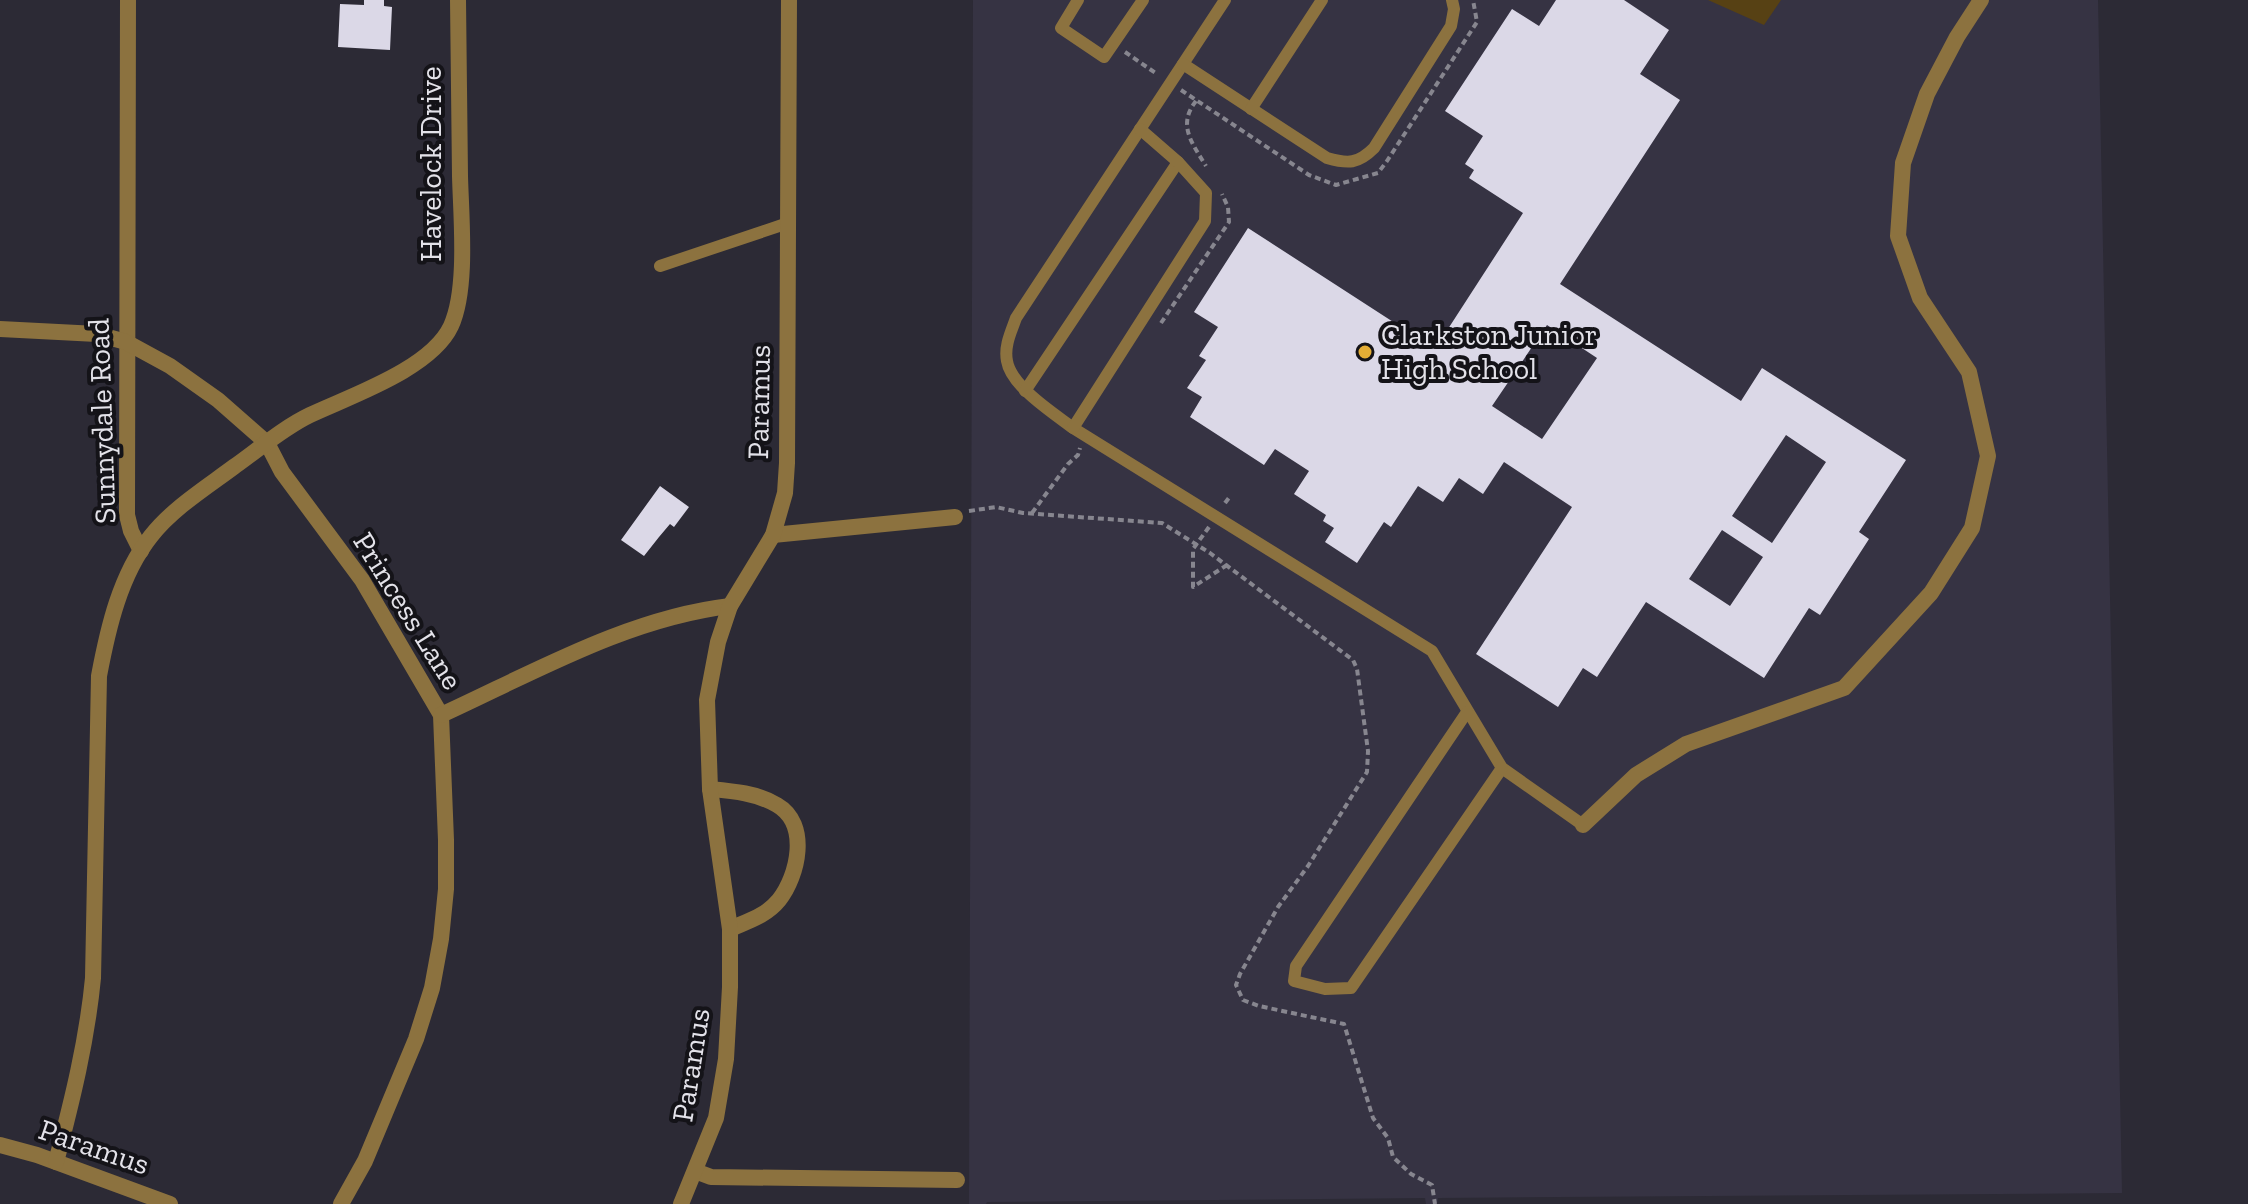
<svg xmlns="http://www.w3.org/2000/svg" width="2248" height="1204" viewBox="0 0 2248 1204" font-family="'Zilla Slab',serif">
<rect width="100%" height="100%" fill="#2c2a35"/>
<path fill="#363343" d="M973 0H2098L2122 1193 1438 1198 1437 1204H1426L1425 1198 987 1202 986 1204H969Z"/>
<path fill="#574114" d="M1708 0H1781L1764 25Z"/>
<g fill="#dbd8e7" fill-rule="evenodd">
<path d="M364 0H384V6L392 7 390 50 338 47 340 4 364 5Z"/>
<path d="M1556 0H1624L1669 30 1640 74 1680 100 1560 284 1741 401 1762 368 1906 460 1859 532 1869 539 1820 615 1809 608 1764 678 1646 602 1597 677 1583 668 1558 707 1476 654 1572 507 1504 462 1483 494 1459 478 1443 502 1418 486 1391 527 1384 522 1357 563 1325 542 1334 528 1323 521 1326 515 1294 494 1309 471 1275 449 1264 465 1190 417 1202 397 1187 388 1206 360 1199 356 1218 327 1194 312 1248 228 1435 349 1523 213 1469 178 1474 170 1465 164 1483 136 1445 111 1512 9 1539 26ZM1547 325 1597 358 1542 439 1492 406ZM1786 435 1826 462 1772 543 1732 516ZM1722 530 1763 557 1730 606 1689 579Z"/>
<path d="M660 486 689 507 674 527 670 524 659 537 644 556 621 540Z"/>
</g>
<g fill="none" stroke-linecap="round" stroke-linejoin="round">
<g stroke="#87868f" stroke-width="4" stroke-dasharray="6 4" stroke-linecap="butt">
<path d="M1125 52 1157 74"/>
<path d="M1181 90 1309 175 1336 185 1378 173 1387 161 1477 22 1473 0"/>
<path d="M1196 101C1177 125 1192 143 1206 166"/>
<path d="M1161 323 1229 222 1228 207 1222 194"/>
<path d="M1225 503 1231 495"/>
<path d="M969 511 996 507 1023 513 1162 523 1210 553 1353 660 1357 669 1368 751 1367 772 1308 866 1278 907 1240 974 1236 985 1243 1000 1259 1006 1344 1024 1373 1118 1388 1138 1393 1157 1411 1174 1432 1185 1435 1204"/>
<path d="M1032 513 1068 464 1078 455 1080 448"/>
<path d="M1209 527 1193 549V587L1227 565"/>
</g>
<g stroke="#8c723f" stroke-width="12">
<path d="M1078 0 1061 28 1104 57 1143 0"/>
<path d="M1225 0 1016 318C1011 332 1004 346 1007 361 1011 386 1053 413 1073 428L1432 651 1502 768 1583 825"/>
<path d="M1183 64 1327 158C1348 164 1358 164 1374 148L1451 26 1454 9 1452 0"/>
<path d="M1251 109 1322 0"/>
<path d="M660 266 788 223"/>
<path d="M1025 391 1178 162"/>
<path d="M1073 428 1205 221 1206 193 1178 162 1140 129"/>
<path d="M1467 712 1296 966 1294 981 1325 989 1351 988 1502 768"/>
</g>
<g stroke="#8c723f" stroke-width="16">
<path d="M128 0 127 515 131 531 141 551"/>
<path d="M0 329 97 334 126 342 170 366 218 400 267 443 282 472 362 580 441 715 446 840V889L441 939 432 988 416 1039 365 1161 341 1204"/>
<path d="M773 535 955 517"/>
<path d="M441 715C533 673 628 618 730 606"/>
<path d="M710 789C732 791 757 793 777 805 810 824 798 876 779 900 766 916 748 921 730 929"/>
<path d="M1583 825 1636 775 1686 744 1844 688 1931 593 1972 528 1988 456 1969 372 1920 298 1898 236 1903 163 1927 94 1957 37 1981 0"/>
<path d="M0 1145 37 1155 170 1204"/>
<path d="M56 1162C72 1101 87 1041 93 978L99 676C108 628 120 575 151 536 173 508 207 487 235 466 259 449 283 428 310 415 350 396 431 369 451 326 468 289 461 217 460 176 459 117 459 59 458 0"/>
<path d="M695 1171 711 1177 957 1180"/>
<path d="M681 1204 716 1118 726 1059 730 987V929L710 789 707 700 718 642 730 606 773 535 785 493 787 463 789 0"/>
</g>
</g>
<circle fill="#e4ad35" stroke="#141318" stroke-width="3" cx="1365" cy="352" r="8"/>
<g text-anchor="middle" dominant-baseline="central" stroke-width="8" stroke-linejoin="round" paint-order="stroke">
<g font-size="30" fill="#e3e2e9" stroke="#141318">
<text transform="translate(431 164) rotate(-90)">Havelock Drive</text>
<text transform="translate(759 402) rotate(-89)">Paramus</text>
<text transform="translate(102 421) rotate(-92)">Sunnydale Road</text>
<text transform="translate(408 611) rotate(58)">Princess Lane</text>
<text transform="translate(691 1065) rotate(-81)">Paramus</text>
<text transform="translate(94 1147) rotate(19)">Paramus</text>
</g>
<g font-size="30" fill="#e3e2e9" stroke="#141318" text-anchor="start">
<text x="1381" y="335">Clarkston Junior<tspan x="1381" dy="34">High School</tspan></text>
</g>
</g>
</svg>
